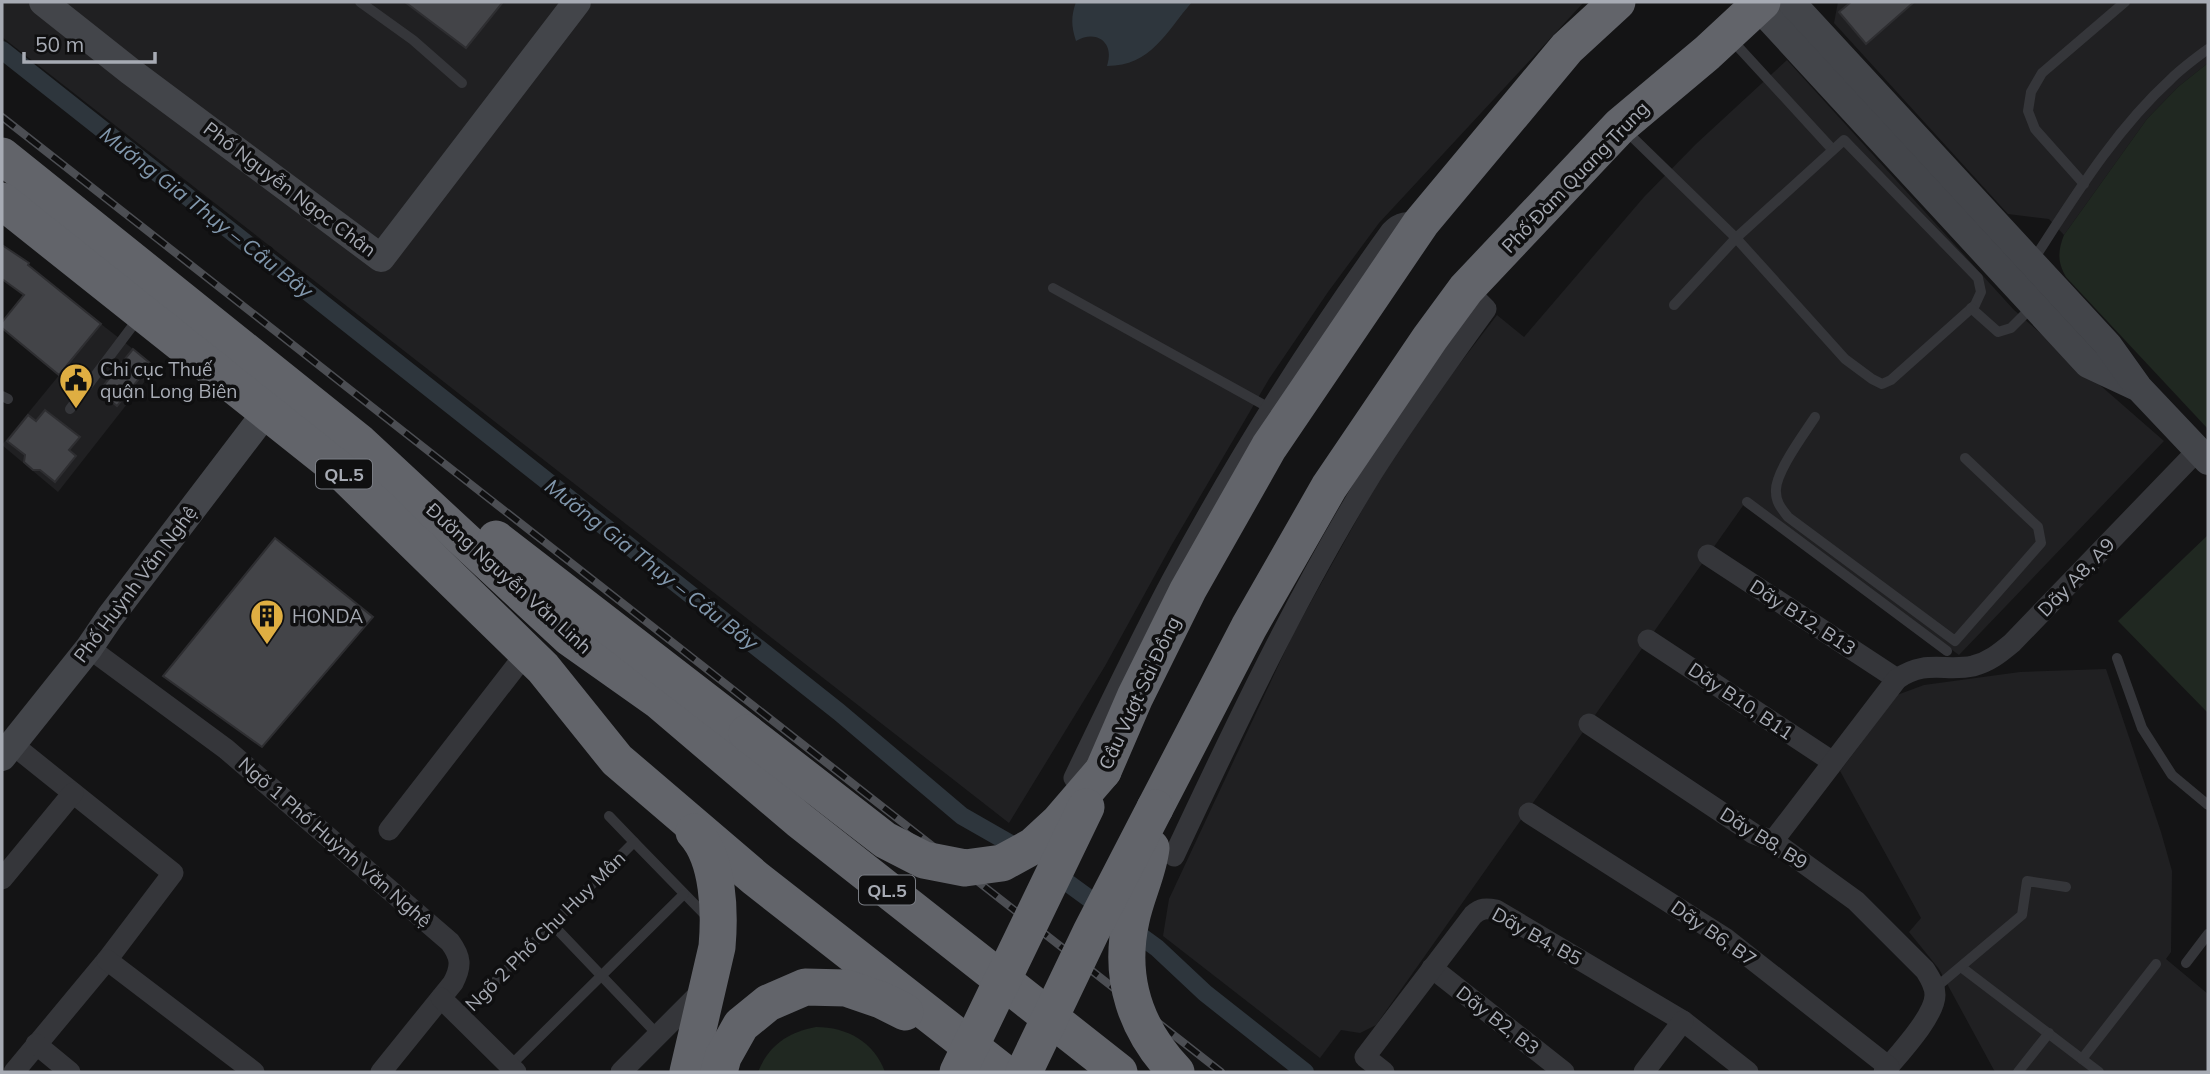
<svg xmlns="http://www.w3.org/2000/svg" width="2210" height="1074" viewBox="0 0 2210 1074" font-family="Mulish,sans-serif">
<rect width="100%" height="100%" fill="#141415"/>
<g fill="#202022">
<path d="M2 2H1584L1379 223 1328 292 1269 379 1171 546 1105 666 1009 823 2 37Z"/>
<path d="M1838 2H2208V63L2178 87 2147 119 2064 235 2049 219 2008 214 1834 23Z"/>
<path d="M1787 60 2014 310 2164 441 1959 655 1747 500 1376 1025 1360 1033 1341 1030 1320 1058 1163 936 1169 899 1293 634 1380 478 1441 388 1497 315 1524 337 1644 197 1696 144Z"/>
<path d="M101 324 156 367 58 492 2 445Z"/>
<path d="M2106 669 2161 832 2172 871 2171 952 2166 959 2208 994V1072H1995L1939 969 1909 932 1921 918 1840 771 1897 695 1924 685 2020 672Z"/>
</g>
<g fill="#202821">
<path d="M2208 63V429L2066 277C2057 262 2058 250 2064 235L2147 119 2178 87Z"/>
<path d="M2208 535V713L2118 621Z"/>
<path d="M816 1027C847 1027 874 1042 885 1072H758C768 1046 788 1032 816 1027Z"/>
</g>
<path fill="#2e363d" d="M1076 2H1192C1166 32 1151 66 1107 66 1115 43 1097 29 1076 41 1071 26 1071 16 1076 2Z"/>
<g fill="none" stroke-linecap="round" stroke-linejoin="round">
<g stroke="#2e363d" stroke-width="18">
<path d="M2 50 839 712 962 816 1025 852"/>
<path d="M1050 870 1157 948 1205 993 1305 1072"/>
</g>
</g>
<g fill="#434448" stroke="#2e2e31" stroke-width="2">
<path d="M405 2H503L466 48Z"/>
<path d="M1851 2H1914L1866 44 1839 12Z"/>
<path d="M2 245 29 263 28 265 101 324 59 375 2 328V322L24 295 2 279Z"/>
<path d="M133 349 151 364 117 406 99 391Z"/>
<path d="M45 410 80 437 69 450 76 456 55 482 40 470H33L24 462 25 455 7 441 28 415 36 421Z"/>
<path d="M275 538 373 617 262 747 163 676Z"/>
</g>
<g fill="none" stroke-linecap="round" stroke-linejoin="round">
<g stroke="#35363a" stroke-width="10">
<path d="M360 2 413 40 462 83"/>
<path d="M1730 38 1832 149"/>
<path d="M1625 130 1736 238 1845 359 1872 379 1882 384 1891 380 1975 305 1981 292 1978 278 1844 140 1736 238 1674 305"/>
<path d="M2084 184 2035 129 2028 111 2031 92 2042 73 2125 2"/>
<path d="M2032 262C2073 199 2114 131 2171 79 2182 68 2196 58 2208 49"/>
<path d="M1053 288 1271 409"/>
<path d="M1971 308 1998 332 2011 328 2032 307"/>
<path d="M2 396 8 399"/>
<path d="M70 409 140 316"/>
<path d="M1815 417C1804 434 1774 474 1776 492 1776 503 1782 509 1788 517L1955 641 2041 543 2038 527 1965 458"/>
<path d="M1747 502 1947 651"/>
<path d="M2117 658 2142 728 2172 775 2208 805"/>
<path d="M609 816 634 842"/>
<path d="M552 924 658 1035"/>
<path d="M2186 963 2208 934"/>
<path d="M1961 967 2099 1072"/>
<path d="M1934 989 2022 915 2027 881 2066 887"/>
<path d="M460 1017 634 842 709 919"/>
<path d="M2082 1059 2156 964"/>
<path d="M510 1066 684 894"/>
<path d="M2018 1072 2049 1033"/>
</g>
<g stroke="#35363a" stroke-width="21">
<path d="M1708 555 1897 679"/>
<path d="M1648 640 1833 762"/>
<path d="M89 648 226 749 450 942C461 957 462 966 453 983L381 1072"/>
<path d="M1589 724 1754 834 1773 841 1856 901 1925 970C1930 978 1935 985 1935 995 1935 1016 1898 1055 1884 1072"/>
<path d="M12 744 173 873 107 960 14 1072"/>
<path d="M1074 778C1106 712 1137 646 1171 582 1236 460 1310 343 1391 231 1400 221 1408 222 1421 223"/>
<path d="M1529 813 1725 938 1889 1067"/>
<path d="M389 830 527 652"/>
<path d="M1773 841 1897 679C1926 659 1945 672 1973 666 1989 662 2000 653 2012 643L2198 450"/>
<path d="M1174 856C1235 726 1296 597 1371 475 1407 418 1447 363 1486 309L1466 289"/>
<path d="M2 879 73 793"/>
<path d="M107 960 254 1072"/>
<path d="M1432 968 1564 1072"/>
<path d="M441 998 516 1072"/>
<path d="M36 1044 70 1072"/>
<path d="M621 1072 702 991"/>
<path d="M1384 1072 1365 1057 1473 915C1481 908 1486 908 1496 910L1683 1021 1748 1072"/>
<path d="M1644 1072 1683 1021"/>
</g>
<g stroke="#43454a" stroke-width="28">
<path d="M43 2 130 71 381 258 577 2"/>
<path d="M1754 2 2088 364 2135 386"/>
<path d="M1791 2 2108 345 2138 387 2208 461"/>
<path d="M2 757 89 648 110 617 267 411"/>
</g>
<g stroke="#62646a" stroke-width="37">
<path d="M2 156 360 443 570 638 659 701 799 820 1119 1072"/>
<path d="M2 201 340 470 543 668 617 760 755 878 1003 1072"/>
<path d="M496 539 747 733"/>
<path d="M1103 771 1135 697 1188 590 1269 447 1421 223 1567 48 1617 2"/>
<path d="M1155 808 1249 627 1329 487 1430 338 1466 289 1620 126 1707 53 1762 2"/>
<path d="M688 1072 717 947C720 913 719 859 694 832"/>
<path d="M719 1072 723 1057 741 1025 768 1003 805 987 846 988 881 1000 905 1012"/>
</g>
<g stroke="#4c4e53" stroke-width="8">
<path id="rail" d="M2 117 1221 1072"/>
</g>
<use href="#rail" stroke="#0f0f10" stroke-width="5" stroke-dasharray="16" stroke-linecap="butt"/>
<g stroke="#62646a" stroke-width="37">
<path d="M747 733 885 840 924 860 965 868 1002 863 1033 846 1059 822 1103 771"/>
<path d="M1151 848C1148 873 1136 895 1131 920 1118 979 1136 1030 1176 1072"/>
<path d="M958 1072 1086 807"/>
<path d="M1024 1072 1091 932 1155 808"/>
</g>
</g>
<defs>
<g id="civic-pin" transform="scale(1.75)"><path d="M0 17L-7.5 6A9.5 9.5 0 1 1 7.5 6Z" fill="#dfae42" stroke="#0f0f10"/><path d="M-.6-6.5H3V-4.5H.6V-3L4-1V1h2V6H-6V1h2V-1L-.6-3ZM-1.2 2.5V6h2.4V2.5Z" fill="#111"/></g>
<g id="building-pin" transform="scale(1.75)"><path d="M0 17L-7.5 6A9.5 9.5 0 1 1 7.5 6Z" fill="#dfae42" stroke="#0f0f10"/><path d="M-4-6H4V6H1V3H-1V6H-4ZM-2.5-4.3h1.7v1.8h-1.7ZM.8-4.3h1.7v1.8H.8ZM-2.5-1h1.7V.8h-1.7ZM.8-1h1.7V.8H.8Z" fill="#111"/></g>
</defs>
<g fill-rule="evenodd">
<use href="#civic-pin" x="76" y="380"/>
<use href="#building-pin" x="267" y="616"/>
</g>
<g text-anchor="middle" dominant-baseline="central" stroke-width="7" stroke-linejoin="round" paint-order="stroke">
<g fill="#0f0f10" stroke="#797c83" stroke-width="2">
<rect x="316" y="459.5" width="56" height="29" rx="5"/>
<rect x="859" y="875.5" width="56" height="29" rx="5"/>
</g>
<g font-size="18" font-weight="bold" fill="#a7abb4">
<text x="344" y="474">QL.5</text>
<text x="887" y="890">QL.5</text>
</g>
<g font-size="19" fill="#a7abb4" stroke="#0f0f10">
<text transform="translate(1575 177) rotate(-46)">Phố Đàm Quang Trung</text>
<text transform="translate(290 189) rotate(37)">Phố Nguyễn Ngọc Chân</text>
<text transform="translate(2076 577) rotate(-46)">Dãy A8, A9</text>
<text transform="translate(509 578) rotate(42)">Đường Nguyễn Văn Linh</text>
<text transform="translate(135 584) rotate(-53)">Phố Huỳnh Văn Nghệ</text>
<text transform="translate(1803 617) rotate(33)">Dãy B12, B13</text>
<text transform="translate(1139 693) rotate(-65)">Cầu Vượt Sài Đồng</text>
<text transform="translate(1741 701) rotate(34)">Dãy B10, B11</text>
<text transform="translate(1764 838) rotate(32)">Dãy B8, B9</text>
<text transform="translate(335 842) rotate(41)">Ngõ 1 Phố Huỳnh Văn Nghệ</text>
<text transform="translate(545 931) rotate(-45)">Ngõ 2 Phố Chu Huy Mân</text>
<text transform="translate(1714 933) rotate(35)">Dãy B6, B7</text>
<text transform="translate(1537 936) rotate(29)">Dãy B4, B5</text>
<text transform="translate(1498 1020) rotate(38)">Dãy B2, B3</text>
</g>
<g font-size="19" fill="#a7abb4" stroke="#0f0f10" text-anchor="start">
<text x="100" y="369">Chi cục Thuế<tspan x="100" dy="22">quận Long Biên</tspan></text>
<text x="292" y="616">HONDA</text>
</g>
<g font-size="21" font-style="italic" fill="#8197ac" stroke="#0f0f10">
<text transform="translate(207 212) rotate(38)">Mương Gia Thụy – Cầu Bây</text>
<text transform="translate(652 564) rotate(38)">Mương Gia Thụy – Cầu Bây</text>
</g>
</g>
<rect width="2210" height="1074" fill="none" stroke="#a7abb4" stroke-width="7"/>
<path d="M24 52v10h131v-10" fill="none" stroke="#a7abb4" stroke-width="3.5"/>
<text x="35" y="52" font-size="21" fill="#a7abb4" stroke="#0f0f10" stroke-width="5" paint-order="stroke">50 m</text>
</svg>
